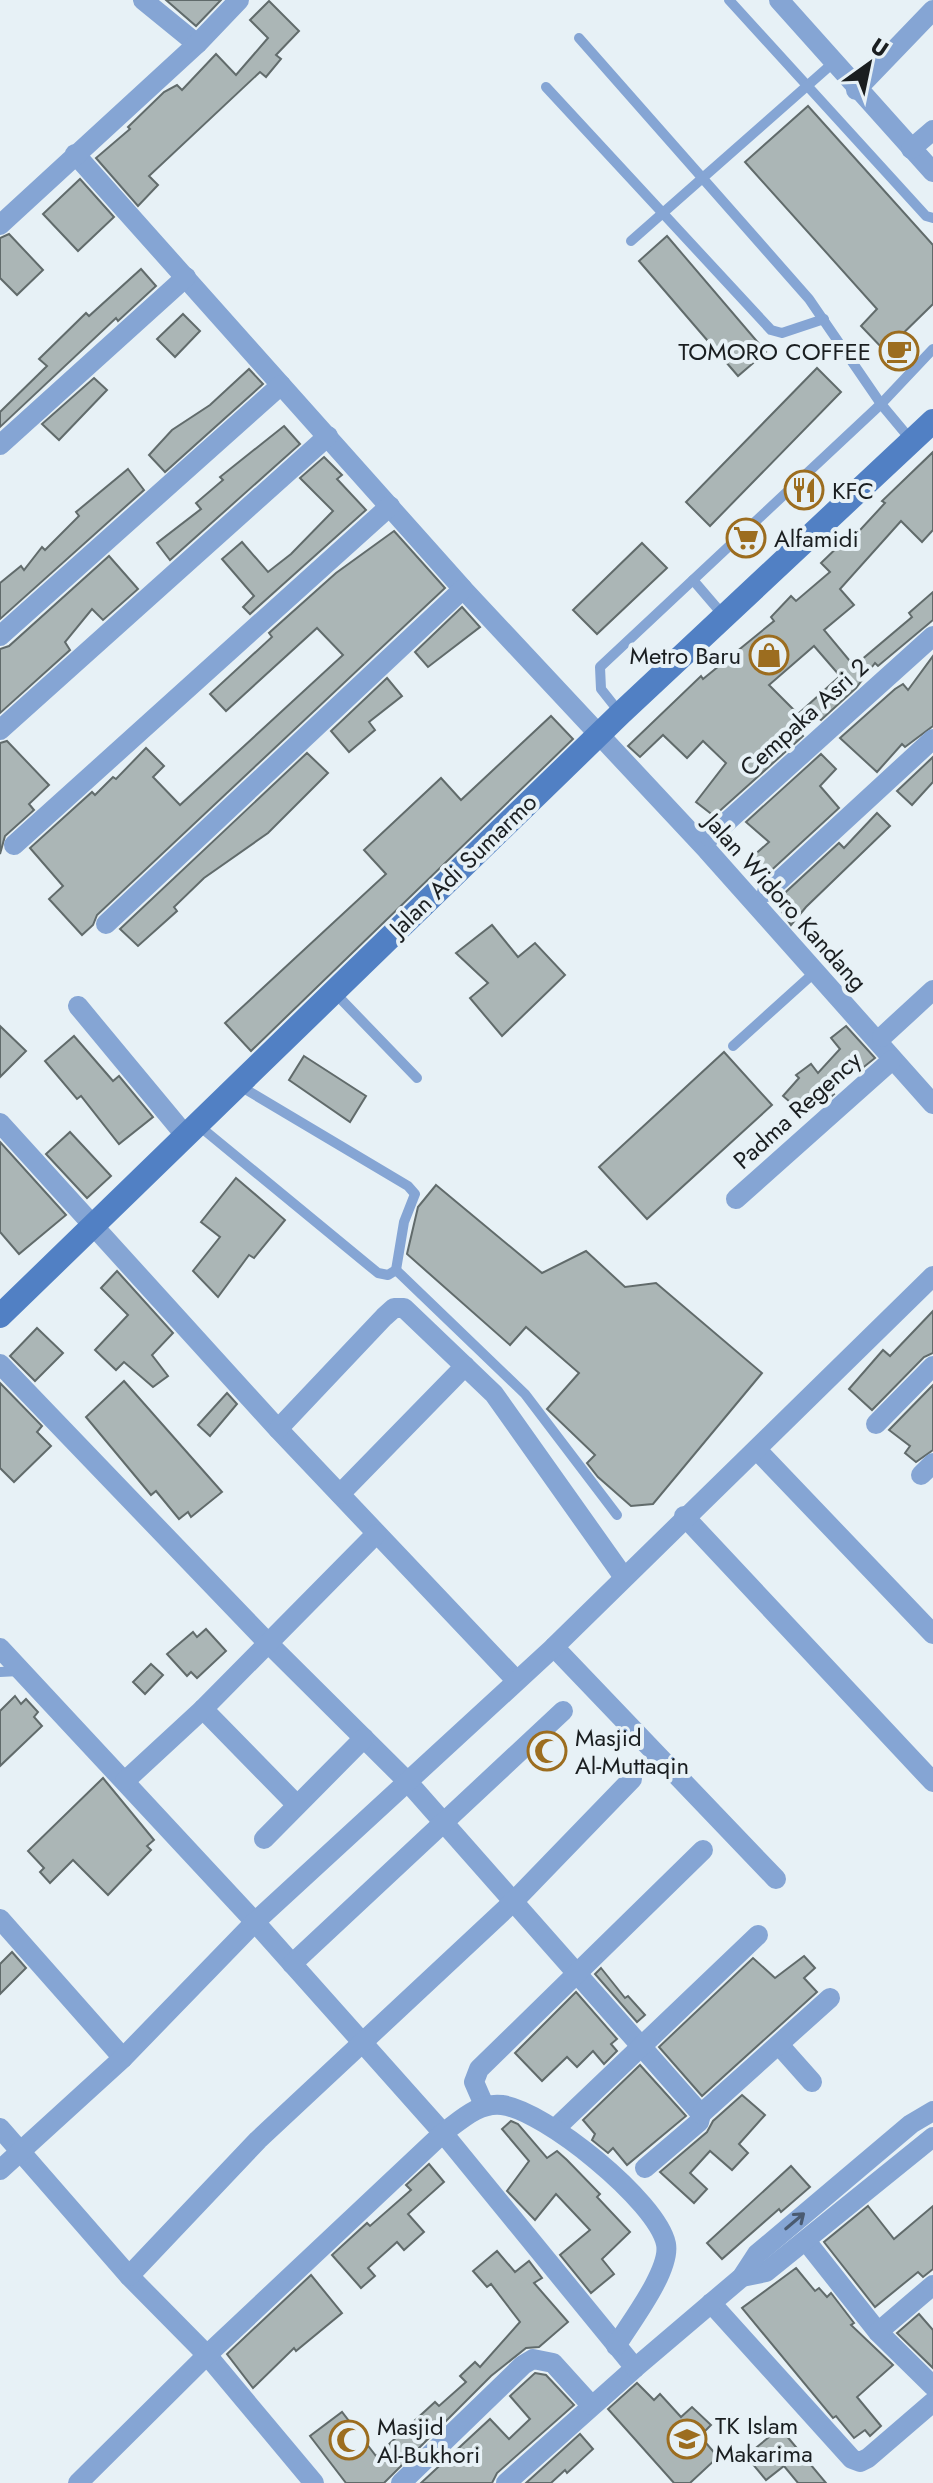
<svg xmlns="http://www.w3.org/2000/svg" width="933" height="2483" viewBox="0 0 933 2483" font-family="Jost,sans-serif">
<rect width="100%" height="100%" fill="#e7f1f6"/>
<g fill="#abb6b6" stroke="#616b6b" stroke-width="2" fill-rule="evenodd">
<path d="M166 0H221L196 26Z"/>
<path d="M269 1 299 31 276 55 281 59 266 77 260 72 149 176 158 185 138 206 96 158 130 129 128 127 164 92 177 85 182 90 216 54 236 75 268 38 250 20Z"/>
<path d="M808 106 933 245V304L885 351 861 326 877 309 745 162Z"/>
<path d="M80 179 114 217 78 251 43 214Z"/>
<path d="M9 234 43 270 17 295 0 278V238Z"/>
<path d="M667 236 766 352 738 376 639 261Z"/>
<path d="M141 269 156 286 118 321 116 318 0 427V412L47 366 39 359 86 313 89 316Z"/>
<path d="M183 314 200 331 175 357 157 339Z"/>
<path d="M817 368 841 392 710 526 686 502Z"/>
<path d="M249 369 263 384 165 472 149 455 172 430 210 405Z"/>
<path d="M94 378 107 390 59 440 42 424Z"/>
<path d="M284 426 300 444 170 560 157 543 201 509 196 503 223 480 220 477Z"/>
<path d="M933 452V530L922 542 901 521 840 589 854 605 824 630 854 666 912 617 909 613 933 592V620L878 666 875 663 856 688 821 720 817 717 801 733 803 736 714 816 696 802 726 763 703 741 687 758 663 735 640 757 628 746 701 676 703 679 774 621 771 617 791 596 796 601 830 572 821 563 846 539 849 542 885 503 882 501ZM814 646 840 676 798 714 769 685Z"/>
<path d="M324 457 342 475 337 479 366 510 250 614 243 607 254 596 222 559 242 542 268 572 291 554 333 511 300 478Z"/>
<path d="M128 469 144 490 0 619V583L21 566 24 570 42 547 45 550 79 516 76 512Z"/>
<path d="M394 531 445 588 97 915 93 925 82 935 49 899 63 886 30 848 92 792 95 795 113 777 116 779 146 748 164 766 153 777 180 805 343 655 317 628 226 711 210 694 272 637 269 633 336 573Z"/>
<path d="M642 543 667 568 597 634 573 610Z"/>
<path d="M109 556 138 589 103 620 92 609 65 642 70 650 0 713V649L9 646Z"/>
<path d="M462 607 480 627 428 667 415 652Z"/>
<path d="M933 656V726L905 747 902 744 877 772 840 738 895 689 903 684 908 690Z"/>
<path d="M387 678 402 696 369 722 375 730 349 752 331 731Z"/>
<path d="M551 716 573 739 251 1051 225 1023 386 874 364 850 441 778 461 800Z"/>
<path d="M7 741 49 785 29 804 34 810 5 836 0 854V743Z"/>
<path d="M307 753 328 773 268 833 204 878 174 907 177 911 138 946 120 929Z"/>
<path d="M821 754 836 769 820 786 839 808 764 877 751 858 769 842 746 822Z"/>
<path d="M933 757V782L912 805 897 791Z"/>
<path d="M877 813 890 826 806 907 791 925 775 902 839 843 844 848Z"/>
<path d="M492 925 518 957 535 943 565 975 502 1036 470 998 488 983 456 953Z"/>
<path d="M0 1026 26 1051 0 1077Z"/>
<path d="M846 1026 875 1058 860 1070 854 1064 829 1087 834 1094 824 1103 819 1098 804 1114 783 1096 799 1078 796 1075 811 1064 818 1073 840 1049 831 1038Z"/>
<path d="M74 1036 113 1081 119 1076 153 1117 119 1144 81 1096 77 1099 45 1061Z"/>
<path d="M724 1052 772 1105 647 1219 599 1167Z"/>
<path d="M304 1056 366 1096 350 1122 289 1080Z"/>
<path d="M70 1132 111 1176 87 1198 46 1154Z"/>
<path d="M0 1142 66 1215 19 1254 0 1232Z"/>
<path d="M236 1178 285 1220 254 1258 249 1255 218 1297 193 1271 220 1237 201 1222Z"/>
<path d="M436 1185 542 1273 586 1251 625 1287 656 1283 762 1373 653 1504 631 1506 598 1477 587 1463 595 1455 547 1409 579 1373 526 1327 510 1345 407 1254 418 1207Z"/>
<path d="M117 1271 173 1333 152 1355 168 1376 153 1387 124 1362 116 1370 95 1350 128 1315 101 1288Z"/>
<path d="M933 1311V1353L924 1357 872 1410 849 1389 883 1350 890 1356Z"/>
<path d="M37 1328 63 1353 35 1381 10 1356Z"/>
<path d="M124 1381 222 1492 191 1517 188 1512 179 1519 156 1491 151 1495 86 1417Z"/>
<path d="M0 1383 42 1426 37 1432 51 1446 14 1482 0 1468Z"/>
<path d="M933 1385V1450L916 1462 905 1453 910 1446 889 1430Z"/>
<path d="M227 1393 237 1404 210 1436 198 1425Z"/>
<path d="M206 1629 226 1651 197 1678 191 1672 187 1676 167 1654 193 1632 197 1637Z"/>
<path d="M151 1664 163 1675 145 1694 133 1682Z"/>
<path d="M15 1696 21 1704 26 1699 38 1712 34 1717 42 1726 0 1766V1711Z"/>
<path d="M103 1778 154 1840 147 1846 151 1850 108 1895 73 1860 50 1883 40 1872 44 1868 28 1851Z"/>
<path d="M12 1952 26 1968 0 1994V1964Z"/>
<path d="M804 1956 815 1968 804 1978 817 1992 702 2096 659 2047 753 1958 775 1978Z"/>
<path d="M601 1968 625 1998 628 1996 645 2015 637 2022 595 1974Z"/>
<path d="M576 1992 617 2039 611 2044 617 2051 604 2064 593 2051 577 2067 567 2057 542 2081 515 2053Z"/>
<path d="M640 2065 686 2116 627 2165 613 2148 608 2153 592 2140 595 2134 583 2120Z"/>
<path d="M742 2095 765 2115 739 2144 748 2153 732 2170 710 2151 690 2173 707 2189 694 2203 660 2172 707 2132 713 2121Z"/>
<path d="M511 2121 518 2124 547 2158 557 2151 567 2160 600 2194 597 2197 630 2232 602 2259 614 2274 591 2293 560 2255 590 2230 556 2194 535 2220 507 2191 529 2161 502 2129Z"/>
<path d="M429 2164 444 2182 408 2214 424 2232 404 2250 397 2242 368 2268 375 2276 361 2288 332 2255 367 2223 370 2226 411 2190 406 2185Z"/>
<path d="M791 2166 810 2187 781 2212 779 2209 722 2259 707 2243Z"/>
<path d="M868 2206 894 2239 933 2206V2269L923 2277 918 2272 875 2307 824 2242Z"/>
<path d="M497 2251 515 2272 529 2261 542 2278 534 2283 568 2322 539 2347 526 2348 491 2376 384 2483H346L310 2436 342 2412 376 2456 435 2402 439 2406 466 2382 460 2376 475 2362 480 2367 520 2322 491 2284 487 2287 473 2271Z"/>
<path d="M796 2268 815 2291 819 2288 827 2297 831 2293 854 2323 851 2325 893 2365 857 2397 881 2426 870 2436 865 2430 854 2438 836 2416 833 2418 742 2308Z"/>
<path d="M311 2275 342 2313 296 2351 294 2348 253 2388 227 2354Z"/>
<path d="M919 2314 933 2330V2368L897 2333Z"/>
<path d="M535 2373 546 2375 574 2405 497 2473 492 2483H421L490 2419 509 2439 530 2419 510 2396Z"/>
<path d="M637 2383 654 2400 660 2394 681 2417 692 2407 711 2425 700 2436 718 2457 690 2483H674L608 2409Z"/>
<path d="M780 2428 826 2483H798L784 2466 766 2480 746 2456Z"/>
<path d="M580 2434 593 2449 567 2473 565 2470 551 2483H526Z"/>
</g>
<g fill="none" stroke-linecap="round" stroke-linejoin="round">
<g stroke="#85a5d4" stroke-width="10">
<path d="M729 0 926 216 933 218"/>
<path d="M579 38 809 299 881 404 911 440"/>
<path d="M546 87 771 330 782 333 824 319"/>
<path d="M631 241 833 63"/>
<path d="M693 580 723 615"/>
<path d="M620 713 601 689 600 667 881 404 933 349"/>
<path d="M334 992 417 1078"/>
<path d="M733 1046 815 972"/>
<path d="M240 1086 408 1186 415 1194 404 1222 396 1270"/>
<path d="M198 1125 378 1273 388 1275 396 1270 525 1394 617 1515"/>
<path d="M0 1672 19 1671"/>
</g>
<g stroke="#85a5d4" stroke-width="20">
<path d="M143 0 197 44"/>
<path d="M779 0 933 172"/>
<path d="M856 90 933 10"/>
<path d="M911 149 933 130"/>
<path d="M75 154 463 589 707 850 933 1104"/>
<path d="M0 225 197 44 239 0"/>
<path d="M0 445 186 277"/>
<path d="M0 636 281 385"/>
<path d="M0 730 328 436"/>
<path d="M710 837 933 636"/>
<path d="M14 845 390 506"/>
<path d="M767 892 933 739"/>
<path d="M106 924 463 589"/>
<path d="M78 1006 185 1135"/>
<path d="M882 1037 933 990"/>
<path d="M0 1123 278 1429 515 1679"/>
<path d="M736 1199 892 1060"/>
<path d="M0 1364 268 1643 406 1780 701 2114 699 2122 645 2168"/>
<path d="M876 1424 933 1366"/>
<path d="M278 1429 384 1317 394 1308H404L494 1394 623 1576"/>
<path d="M757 1450 933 1634"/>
<path d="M921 1475 933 1463"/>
<path d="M340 1494 465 1366"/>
<path d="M684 1516 933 1782"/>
<path d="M554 1647 776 1879"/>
<path d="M0 1648 255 1922 443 2133 635 2368 506 2483"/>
<path d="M203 1709 296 1804"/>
<path d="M125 1781 203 1709 376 1534"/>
<path d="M264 1839 364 1738"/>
<path d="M0 1919 123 2058"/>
<path d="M292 1964 563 1711"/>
<path d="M780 2046 812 2082"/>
<path d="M484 2105 474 2082 479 2069 703 1850"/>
<path d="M701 2114 830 1998"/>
<path d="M560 2124 758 1935"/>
<path d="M0 2128 129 2276 207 2355 314 2483"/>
<path d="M0 2170 123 2058 255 1922 554 1647 933 1276"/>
<path d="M806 2241 878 2332 933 2386"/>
<path d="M129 2276 258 2140 514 1901 632 1779"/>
<path d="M742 2277 766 2272 933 2137"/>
<path d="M711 2303 852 2459 860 2462 868 2458 933 2402"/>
<path d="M878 2332 933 2285"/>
<path d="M635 2368 742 2277 757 2254 911 2124 933 2111"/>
<path d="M78 2483 207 2355 443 2133C461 2120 479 2102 502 2105 544 2110 657 2201 666 2244 671 2270 630 2323 616 2346"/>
<path d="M401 2483 523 2365 533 2359 553 2363 591 2405"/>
</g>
<path stroke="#5180c4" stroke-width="24" d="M0 1316 620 714 933 421"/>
</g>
<defs><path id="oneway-shaft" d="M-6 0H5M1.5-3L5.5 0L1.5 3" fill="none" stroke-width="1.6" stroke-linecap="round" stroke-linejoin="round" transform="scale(2)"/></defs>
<use stroke="#4a5b71" href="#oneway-shaft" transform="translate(795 2221) rotate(-40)"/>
<defs>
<g id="cafe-ring" transform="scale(2)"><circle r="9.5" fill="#e7f1f6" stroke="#9c6d1f" stroke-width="1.5"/><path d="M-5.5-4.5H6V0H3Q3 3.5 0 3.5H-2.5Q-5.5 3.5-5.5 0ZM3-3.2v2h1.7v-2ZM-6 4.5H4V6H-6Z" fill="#9c6d1f"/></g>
<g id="restaurant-ring" transform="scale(2)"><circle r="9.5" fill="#e7f1f6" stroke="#9c6d1f" stroke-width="1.5"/><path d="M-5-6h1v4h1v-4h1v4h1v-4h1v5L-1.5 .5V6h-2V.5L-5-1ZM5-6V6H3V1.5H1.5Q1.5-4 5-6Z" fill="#9c6d1f"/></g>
<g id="supermarket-ring" transform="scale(2)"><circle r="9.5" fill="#e7f1f6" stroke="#9c6d1f" stroke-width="1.5"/><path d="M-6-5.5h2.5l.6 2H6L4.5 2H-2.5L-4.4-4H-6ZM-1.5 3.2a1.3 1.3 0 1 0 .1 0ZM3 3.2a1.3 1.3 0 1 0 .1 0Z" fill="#9c6d1f"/></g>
<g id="shop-ring" transform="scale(2)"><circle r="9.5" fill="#e7f1f6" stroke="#9c6d1f" stroke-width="1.5"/><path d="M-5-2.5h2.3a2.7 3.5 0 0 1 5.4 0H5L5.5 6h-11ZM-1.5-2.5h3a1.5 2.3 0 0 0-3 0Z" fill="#9c6d1f"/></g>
<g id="mosque-ring" transform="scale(2)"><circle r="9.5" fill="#e7f1f6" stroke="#9c6d1f" stroke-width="1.5"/><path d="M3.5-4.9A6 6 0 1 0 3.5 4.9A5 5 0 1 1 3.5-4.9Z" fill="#9c6d1f"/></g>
<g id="school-ring" transform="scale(2)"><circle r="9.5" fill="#e7f1f6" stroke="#9c6d1f" stroke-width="1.5"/><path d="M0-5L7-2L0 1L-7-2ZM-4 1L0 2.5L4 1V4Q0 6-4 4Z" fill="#9c6d1f"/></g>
</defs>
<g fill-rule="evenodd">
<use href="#cafe-ring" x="899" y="351"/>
<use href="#restaurant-ring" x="804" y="490"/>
<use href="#supermarket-ring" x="746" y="538"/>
<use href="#shop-ring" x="769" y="655"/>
<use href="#mosque-ring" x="547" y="1751"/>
<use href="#school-ring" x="687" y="2439"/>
<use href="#mosque-ring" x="349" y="2440"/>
</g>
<g text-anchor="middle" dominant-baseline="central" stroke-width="8" stroke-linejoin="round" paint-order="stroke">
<g font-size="24" fill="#1a1e20" stroke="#e7f1f6" text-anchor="start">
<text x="871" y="351" text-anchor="end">TOMORO COFFEE</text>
<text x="832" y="490">KFC</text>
<text x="774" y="538">Alfamidi</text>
<text x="741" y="655" text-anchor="end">Metro Baru</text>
<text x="575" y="1737">Masjid<tspan x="575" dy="28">Al-Muttaqin</tspan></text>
<text x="715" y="2425">TK Islam<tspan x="715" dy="28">Makarima</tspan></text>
<text x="377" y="2426">Masjid<tspan x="377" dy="28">Al-Bukhori</tspan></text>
</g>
<g font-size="24" fill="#1a1e20" stroke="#e7f1f6">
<text transform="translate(804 717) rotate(-42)">Cempaka Asri 2</text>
<text transform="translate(463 865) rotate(-44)">Jalan Adi Sumarmo</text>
<text transform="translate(786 902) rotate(48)">Jalan Widoro Kandang</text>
<text transform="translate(797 1110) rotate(-42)">Padma Regency</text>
</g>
</g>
<g transform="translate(869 64) rotate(33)" stroke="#e7f1f6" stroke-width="6" paint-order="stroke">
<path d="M0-6L14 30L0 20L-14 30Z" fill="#1a1e20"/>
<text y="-12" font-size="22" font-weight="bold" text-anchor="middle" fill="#1a1e20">U</text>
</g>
</svg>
